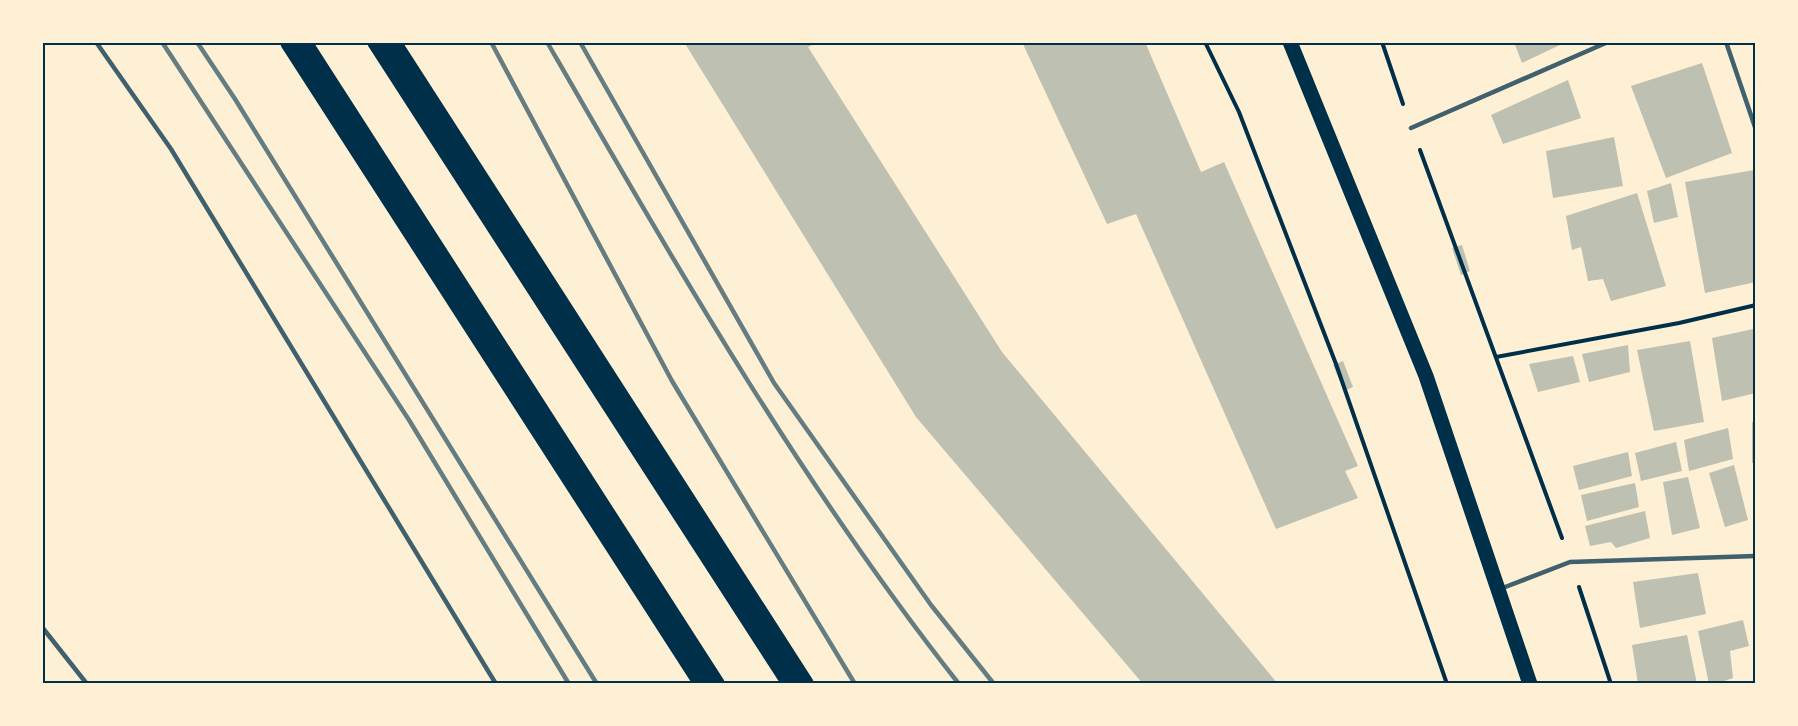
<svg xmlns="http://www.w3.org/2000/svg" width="1798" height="726" viewBox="0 0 1798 726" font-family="'Alegreya Sans',sans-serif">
<rect width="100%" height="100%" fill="#fdf0d5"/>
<g fill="#bec0b2">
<path d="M684 42H818L808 47 1002 352 1278 684H1143L916 417Z"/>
<path d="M1022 42H1145L1201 172 1224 162 1358 466 1345 471 1358 498 1276 529 1136 214 1107 224Z"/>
<path d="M1514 42H1559L1560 45 1522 63Z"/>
<path d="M1702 63 1732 153 1666 178 1631 86Z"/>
<path d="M1568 80 1581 118 1503 144 1491 115Z"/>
<path d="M1614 137 1623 186 1553 198 1546 151Z"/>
<path d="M1754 170 1756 282 1705 293 1685 182Z"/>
<path d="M1671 183 1678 217 1654 223 1647 191Z"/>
<path d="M1637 193 1666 286 1611 301 1603 279 1588 281 1581 247 1572 250 1566 216Z"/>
<path d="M1462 245 1470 271 1461 275 1452 248Z"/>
<path d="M1753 329 1756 344V393L1722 401 1712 338Z"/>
<path d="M1690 341 1704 422 1654 431 1637 350Z"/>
<path d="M1628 345 1630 372 1589 382 1582 354Z"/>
<path d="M1573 356 1580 382 1538 392 1529 364Z"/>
<path d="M1343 361 1353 387 1344 391 1333 365Z"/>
<path d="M1756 421V463H1752V422Z"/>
<path d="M1728 428 1733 459 1689 471 1684 440Z"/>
<path d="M1676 442 1682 471 1641 481 1635 453Z"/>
<path d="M1628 452 1632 476 1579 490 1573 466Z"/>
<path d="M1734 465 1748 520 1725 527 1709 473Z"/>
<path d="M1688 477 1700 528 1672 535 1663 482Z"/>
<path d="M1635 483 1639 507 1587 521 1581 495Z"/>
<path d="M1645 511 1650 538 1616 548 1611 542 1590 546 1585 526Z"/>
<path d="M1698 573 1706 614 1640 628 1633 582Z"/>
<path d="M1743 620 1749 646 1730 651 1733 678 1716 684H1709L1698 631Z"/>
<path d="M1687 635 1697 684H1638L1632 645Z"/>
</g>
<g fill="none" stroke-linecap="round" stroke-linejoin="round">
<g stroke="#003049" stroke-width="4">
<path d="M1205 42 1239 112 1336 364 1447 684"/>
<path d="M1382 42 1403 104"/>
<path d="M1420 150 1562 538"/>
<path d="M1496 357 1679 323 1756 305"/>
<path d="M1579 587 1611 684"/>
</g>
<g stroke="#3f606c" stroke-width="4.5">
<path d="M96 42 171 149 496 684"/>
<path d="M1726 42 1756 130"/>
<path d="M1411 128 1608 42"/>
<path d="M1500 589 1570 562 1756 556"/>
<path d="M42 627 87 684"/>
</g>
<path stroke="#003049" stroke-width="15" d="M1290 42 1426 376 1530 684"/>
<g stroke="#003049" stroke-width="16">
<path d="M304 42 717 684"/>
<path d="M375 42 790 684"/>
</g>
<g stroke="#003049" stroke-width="18">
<path d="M289 42 703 684"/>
<path d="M392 42 805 684"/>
</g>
<g stroke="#657d81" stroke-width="4.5">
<path d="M162 42 409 420 569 684"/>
<path d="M197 42 235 99 597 684"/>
<path d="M491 42 672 381 855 684"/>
<path d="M547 42C674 262 801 484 959 684"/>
<path d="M580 42 774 383 931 605 994 684"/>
</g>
</g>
<rect width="1798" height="726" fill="none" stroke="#fdf0d5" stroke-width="87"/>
<rect x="44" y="44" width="1710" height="638" fill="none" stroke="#003049" stroke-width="2"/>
</svg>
